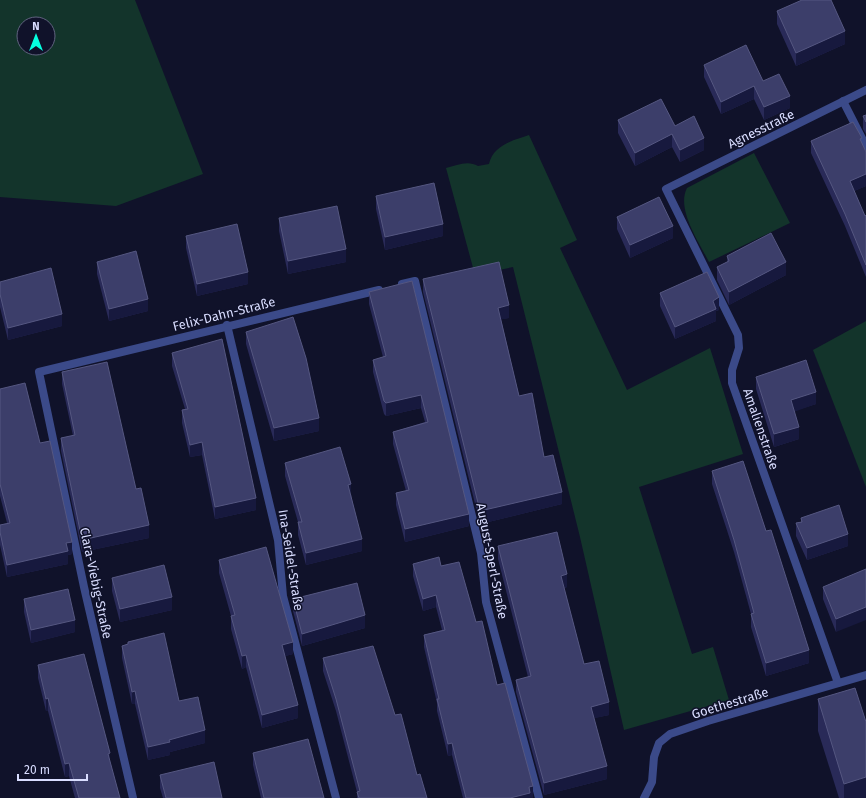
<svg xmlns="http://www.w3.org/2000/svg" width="866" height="798" viewBox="0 0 866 798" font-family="'Fira Sans',sans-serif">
<rect width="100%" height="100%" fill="#10122a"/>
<g fill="#13342b" fill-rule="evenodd">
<path d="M0 0H135L203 174 116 206 0 197ZM24 24H48V48H24Z"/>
<path d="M529 135 577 240 560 248 627 390 710 348 743 454 639 487 692 654 713 647 729 700 624 730 580 537 513 267 475 275 446 168C457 165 468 160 478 166L489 164C493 145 514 140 529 135Z"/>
<path d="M754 153 790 223 709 262C699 242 676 209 687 188Z"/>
<path d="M866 321V487L813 350Z"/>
</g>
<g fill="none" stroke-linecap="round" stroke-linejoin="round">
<g stroke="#3b4a89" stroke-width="8">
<path d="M843 101 866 146"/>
<path d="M402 284 415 281 481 553 486 602 539 798"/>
<path d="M227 325 278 540 283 596 336 798"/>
<path d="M838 683 732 383V370L739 348 738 335 666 189 866 90"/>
<path d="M133 798 84 587 39 372 379 290"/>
<path d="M644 798 652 782 654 757 659 743 670 734 708 721 866 675"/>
</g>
</g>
<g fill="#292a58">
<path d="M777 11 845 44 796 66 777 24Z"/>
<path d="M704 65 763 81 790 108 764 120 754 99 721 114 704 77Z"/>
<path d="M866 115V134L863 129V116Z"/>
<path d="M618 120 675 126 704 150 680 162 672 147 635 166 618 133Z"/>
<path d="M811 141 862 144 866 152V186L854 191 865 216 866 215V277L845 226 811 153Z"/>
<path d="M376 196 443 236 385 250 376 209Z"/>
<path d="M617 217 673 238 630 258 617 229Z"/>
<path d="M279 218 346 262 288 274 279 231Z"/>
<path d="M186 236 248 284 197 296 186 248Z"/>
<path d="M727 256 786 275 729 305 717 280V267L727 262Z"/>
<path d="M97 262 148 311 109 321 97 274Z"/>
<path d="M423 279 509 318 501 319 519 396 562 504 480 524 423 292Z"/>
<path d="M412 281 469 526 405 542 396 505V493L406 491 393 444V432L425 422 421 408 386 416 384 414 373 372V360L383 357 369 304V292Z"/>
<path d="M0 282 62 326 8 340 0 307Z"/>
<path d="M660 293 719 310 716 311V321L675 339 660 306Z"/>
<path d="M246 332 319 431 274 441 246 344Z"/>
<path d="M172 353 256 510 215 519 202 455 190 457 182 423V410L185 409 172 366Z"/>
<path d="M62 372 136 489 149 538 82 552 61 451V438L73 436 62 384Z"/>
<path d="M756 377 816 404 794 411 799 439 774 447 756 389Z"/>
<path d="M0 389 40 443 72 554 68 555V564L7 577 0 545V525L7 523 0 496Z"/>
<path d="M285 463 351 494 362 551 306 565 298 535V522L285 476Z"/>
<path d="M712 471 809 663 766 676 751 627V614L734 552 712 484Z"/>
<path d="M801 518 848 546 807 560 796 536V523L801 522Z"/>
<path d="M498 546 567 587 564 588 584 664 609 715 594 718 607 779 544 795 516 692V680L528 677 498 559Z"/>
<path d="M219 560 293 654 285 656 298 718 262 728 246 667 242 669 231 629V616L219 573Z"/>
<path d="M413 564 441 566 476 622 497 685 533 798H463L452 755 448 756 437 711V703L424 647V635L442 630 436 607 423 611 413 576Z"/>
<path d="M866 569 836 632 823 599V587Z"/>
<path d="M112 578 172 610 120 622 112 591Z"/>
<path d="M24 599 75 632 31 643 24 612Z"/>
<path d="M293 599 365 628 302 646 293 611Z"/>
<path d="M128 642 179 701 205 743 170 752V755L148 760 135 704H132L122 658V646L128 644Z"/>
<path d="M323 658 417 775 427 798H357V792L336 711 323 671Z"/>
<path d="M38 665 110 764 120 798H75L69 776 65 777 48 711H46L38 678Z"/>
<path d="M818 699 866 798H839L818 731Z"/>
<path d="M253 753 324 798H261L253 765Z"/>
<path d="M160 775 222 798H163L160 788Z"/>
</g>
<g fill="#17193e">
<path d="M845 31V44L796 66V53Z"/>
<path d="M754 86V99L721 114V102Z"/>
<path d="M790 96V108L764 120V107Z"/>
<path d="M672 134V147L635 166V153Z"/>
<path d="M704 138V150L680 162V150Z"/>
<path d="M866 174V186L850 193V181Z"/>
<path d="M443 224V236L385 250V237Z"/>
<path d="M673 226V238L630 258V245Z"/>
<path d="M346 249V262L288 274V261Z"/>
<path d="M786 262V275L729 305V292Z"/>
<path d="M248 272V284L197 296V284Z"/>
<path d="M719 297V310L716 311V321L675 339V327L713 301Z"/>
<path d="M148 299V311L109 321V309Z"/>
<path d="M509 305V318L498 320V308Z"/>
<path d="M62 314V326L8 340V328Z"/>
<path d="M816 392V404L791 413V400Z"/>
<path d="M421 395V408L386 416V403Z"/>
<path d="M319 418V431L274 441V428Z"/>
<path d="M799 427V439L774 447V434Z"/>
<path d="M202 442V455L190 457V445Z"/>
<path d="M351 484V496L348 485Z"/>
<path d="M562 492V504L480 524V511Z"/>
<path d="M256 498V510L215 519V507Z"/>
<path d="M469 514V526L405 542V529Z"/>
<path d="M149 525V538L82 552V540Z"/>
<path d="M848 534V546L807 560V548Z"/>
<path d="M362 539V551L306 565V553Z"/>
<path d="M72 542V554L68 555V564L7 577V565L66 543Z"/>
<path d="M567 574V587L561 588V576Z"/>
<path d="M436 595V607L423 611V599Z"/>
<path d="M172 597V610L120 622V609Z"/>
<path d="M866 607V620L836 632V619Z"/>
<path d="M365 615V628L302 646V634Z"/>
<path d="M75 620V632L31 643V630Z"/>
<path d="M293 642V654L282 657V645Z"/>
<path d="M809 650V663L766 676V663Z"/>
<path d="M246 655V667L242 669V656Z"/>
<path d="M135 691V704H132V692Z"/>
<path d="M48 698V711H46V699Z"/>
<path d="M609 702V715L591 719V707Z"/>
<path d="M298 705V718L262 728V715Z"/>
<path d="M205 730V743L170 752V755L148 760V747L169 740Z"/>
<path d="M452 743V755L448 756V744Z"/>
<path d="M110 753V765L108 754Z"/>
<path d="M69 763V776L65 777V764Z"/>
<path d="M607 766V779L544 795V783Z"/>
<path d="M866 777V798H844V784Z"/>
<path d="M533 786V798H510L529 787Z"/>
</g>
<g fill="#3c3e6a" stroke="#555781">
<path d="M802 0H831L845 31 796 53 777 11Z"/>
<path d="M746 45 763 81 779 74 790 96 764 107 754 86 721 102 704 65Z"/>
<path d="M661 99 675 126 694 116 704 138 680 150 672 134 635 153 618 120Z"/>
<path d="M866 115V122L863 116Z"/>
<path d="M853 122 862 138 860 139 866 152V174L850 181 865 216 866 215V265L845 214 811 141Z"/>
<path d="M434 183 443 224 385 237 376 196Z"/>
<path d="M659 197 673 226 630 245 617 217Z"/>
<path d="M337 206 346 249 288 261 279 218Z"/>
<path d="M237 224 248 272 197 284 186 236Z"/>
<path d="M771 233 786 262 729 292 717 267 729 261 727 256Z"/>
<path d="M136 251 148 299 109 309 97 262Z"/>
<path d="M499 262 509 305 498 308 519 396 532 393 544 457 553 455 562 492 480 511 423 279Z"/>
<path d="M51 268 62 314 8 328 0 294V282Z"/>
<path d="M707 272 719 297 713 301 716 309 675 327 660 293Z"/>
<path d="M412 281 469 514 405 529 396 493 409 490 393 432 428 422 421 395 386 403 384 401 373 360 386 356 369 292Z"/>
<path d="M293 317 306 358 319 418 274 428 246 332Z"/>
<path d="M222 339 256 498 215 507 202 442 190 445 182 410 188 409 172 353Z"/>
<path d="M806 360 816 392 791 400 799 427 774 434 756 377Z"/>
<path d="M107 362 136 489 141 488 149 525 82 540 61 438 75 435 62 372Z"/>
<path d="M25 383 40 443 50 441 72 542 66 543 68 551 7 565 0 532V525L10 523 0 484V389Z"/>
<path d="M340 447 351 484 348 485 362 539 306 553 298 522H302L285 463Z"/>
<path d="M743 461 766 531 771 530 809 650 766 663 751 614 754 613 734 540 712 471Z"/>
<path d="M839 505 848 534 807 548 796 523 802 522 801 518Z"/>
<path d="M557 532 567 574 561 576 584 664 599 661 609 702 591 707 607 766 544 783 516 680 531 676 498 546Z"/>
<path d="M266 547 293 642 282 645 298 705 262 715 246 655 242 656 231 616 235 615 219 560Z"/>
<path d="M439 557 441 566 459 562 476 622 482 621 497 685 505 683 533 786 529 787 530 793 510 798H466L452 743 448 744 437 699H439L424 635 445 630 436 595 423 599 413 564Z"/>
<path d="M164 565 172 597 120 609 112 578Z"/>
<path d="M866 569V607L836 619 823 587Z"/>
<path d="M357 583 365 615 302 634 293 599Z"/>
<path d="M68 589 75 620 31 630 24 599Z"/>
<path d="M164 633 179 701 198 697 205 730 169 740 170 742 148 747 135 691 132 692 122 646 128 644V642Z"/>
<path d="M373 646 395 715 401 714 417 775 420 774 427 798H359L357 792 360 791 336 699 323 658Z"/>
<path d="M84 654 110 753 108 754 120 798H79L69 763 65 764 48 698 46 699 38 665Z"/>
<path d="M855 688 866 722V777L844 784 818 699Z"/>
<path d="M308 739 324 798H264L253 753Z"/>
<path d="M214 762 222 798H166L160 775Z"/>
</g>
<g text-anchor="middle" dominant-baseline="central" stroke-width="3" stroke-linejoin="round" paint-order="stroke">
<g font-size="13" fill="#d9ddff" stroke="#10122a">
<text transform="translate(761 129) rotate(-26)">Agnesstraße</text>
<text transform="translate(224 314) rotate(-14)">Felix-Dahn-Straße</text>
<text transform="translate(761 429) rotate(71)">Amalienstraße</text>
<text transform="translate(291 560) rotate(81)">Ina-Seidel-Straße</text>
<text transform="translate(492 561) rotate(79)">August-Sperl-Straße</text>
<text transform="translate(96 583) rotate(78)">Clara-Viebig-Straße</text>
<text transform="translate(730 703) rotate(-17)">Goethestraße</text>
</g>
</g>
<g transform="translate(36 36)"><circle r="19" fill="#10122a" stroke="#60637f"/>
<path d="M0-3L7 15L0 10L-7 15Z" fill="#05ffe0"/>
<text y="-6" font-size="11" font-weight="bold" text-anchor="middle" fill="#d9ddff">N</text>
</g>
<path d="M18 774v6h69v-6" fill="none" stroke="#d9ddff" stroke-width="2"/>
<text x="24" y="774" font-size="12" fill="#d9ddff" stroke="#10122a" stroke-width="3" paint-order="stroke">20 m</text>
</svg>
